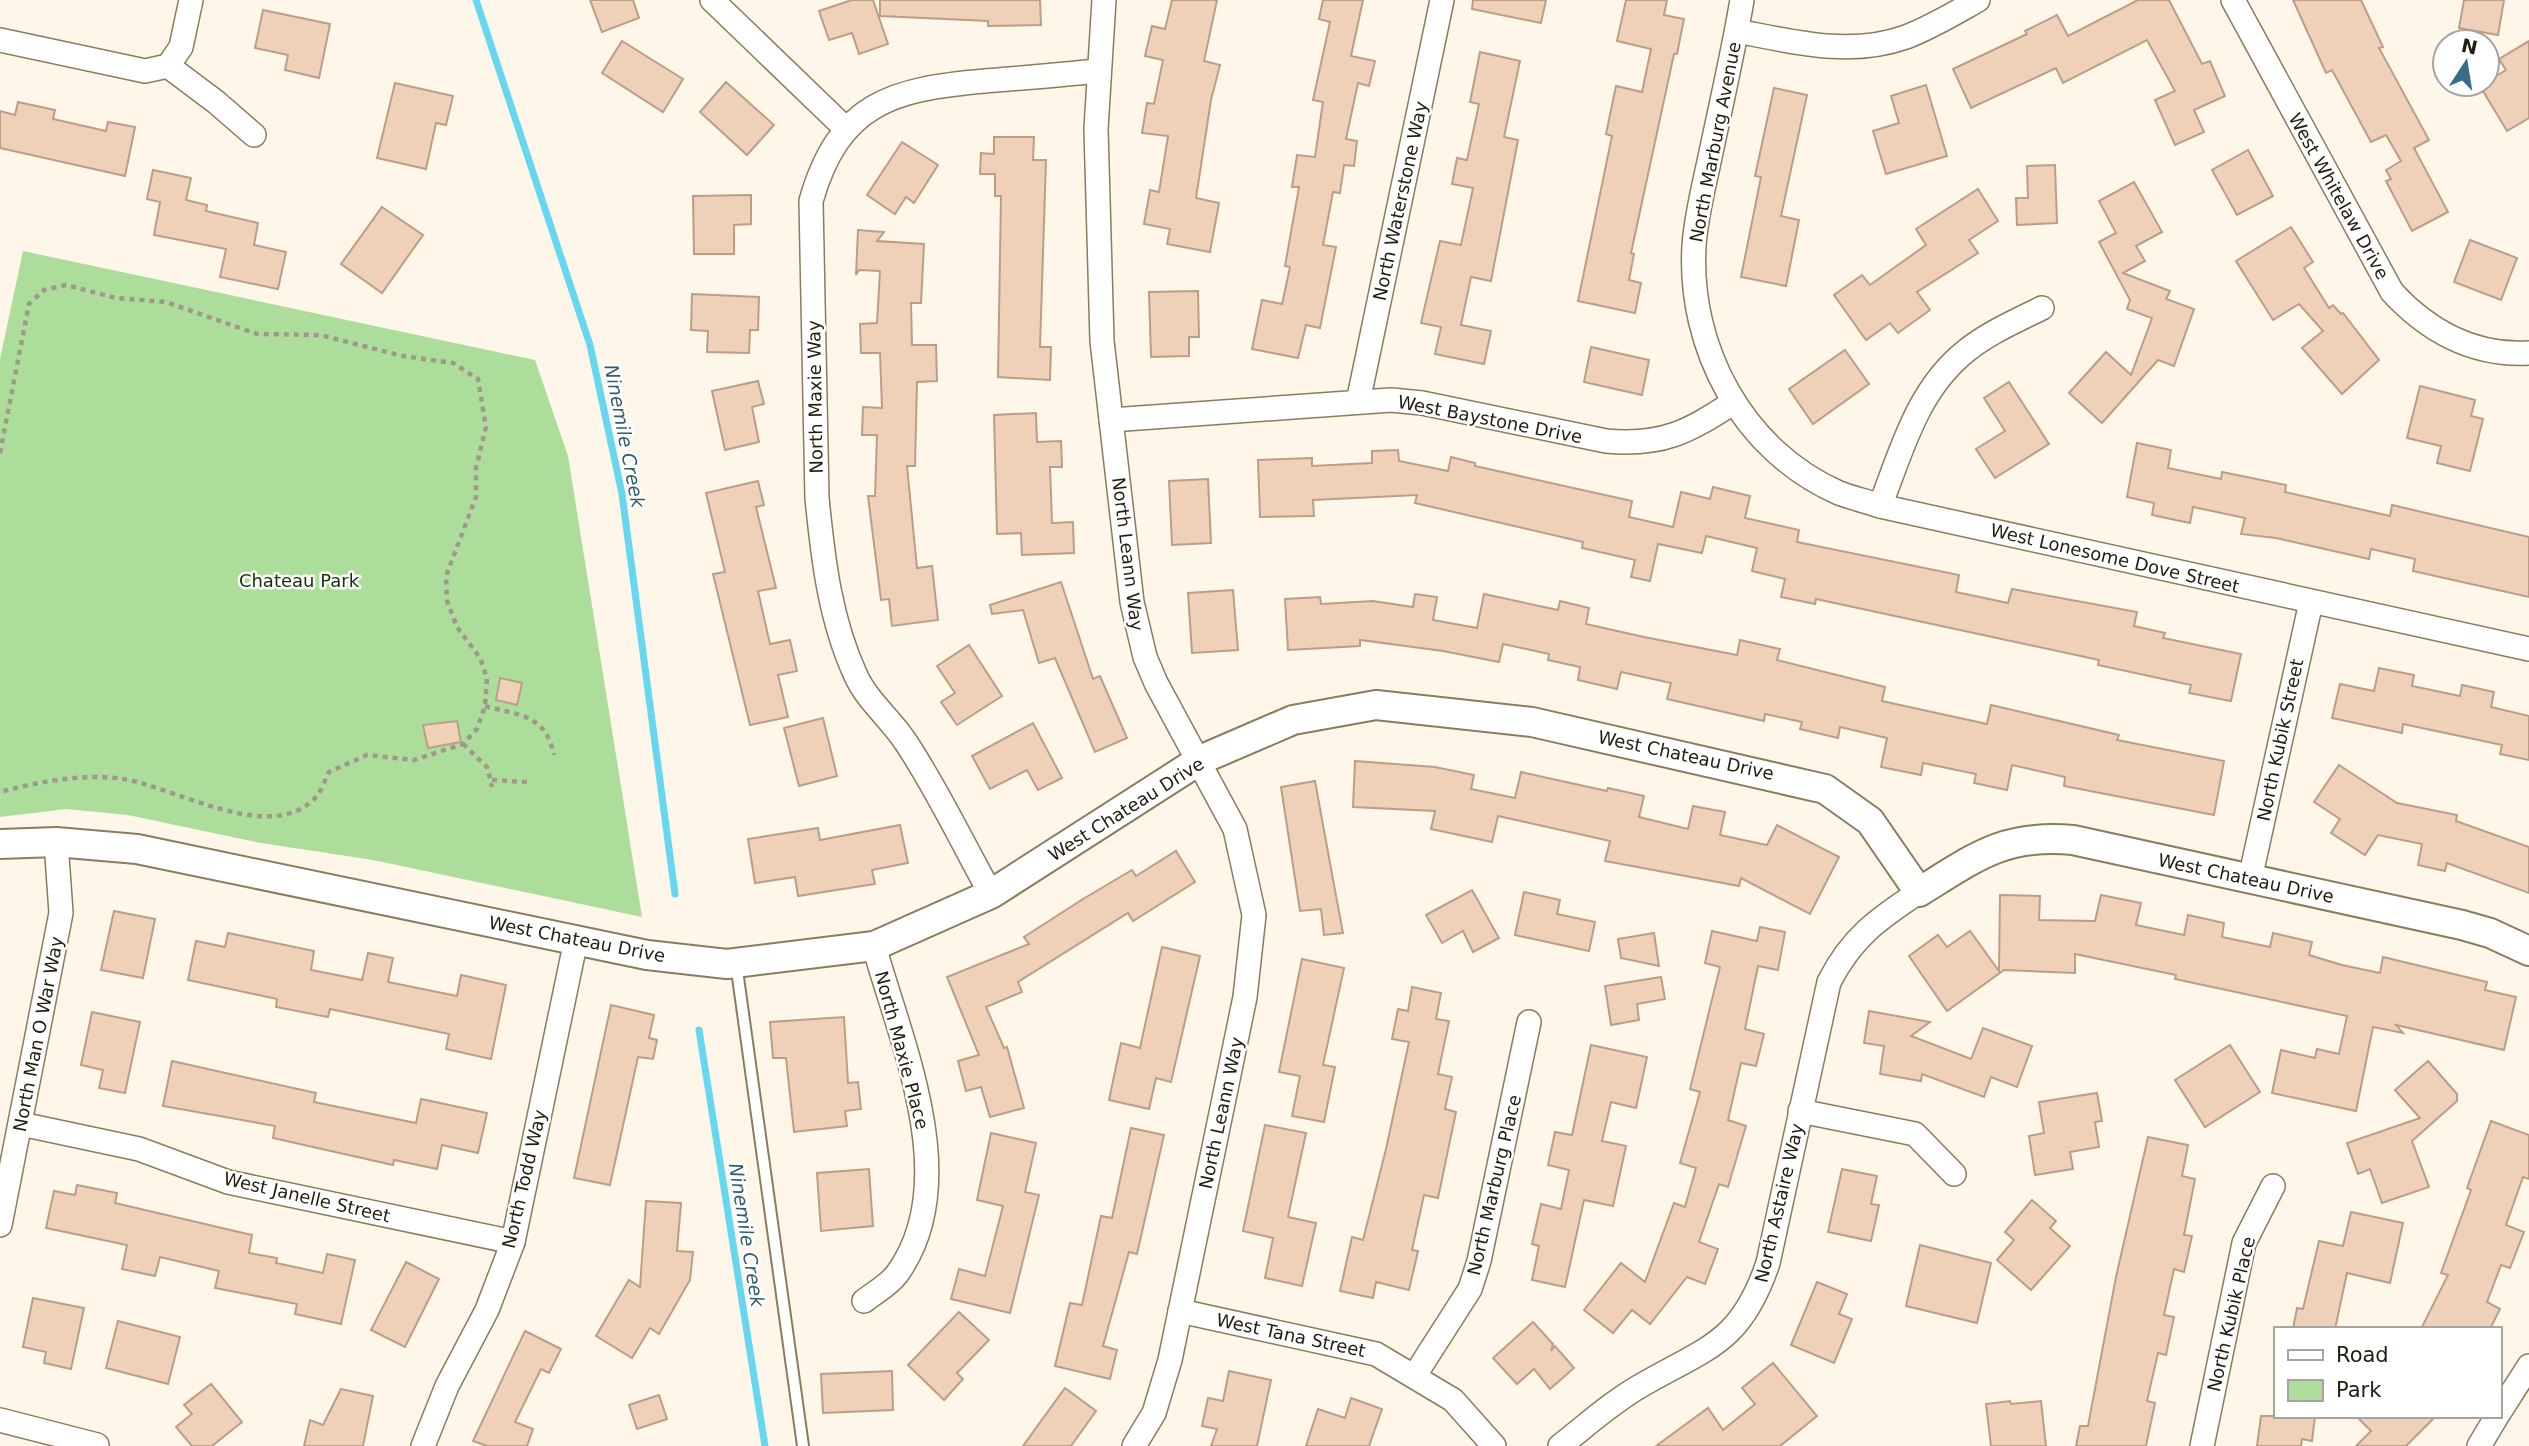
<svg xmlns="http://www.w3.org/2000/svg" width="2529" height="1446" viewBox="0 0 2529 1446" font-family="'DejaVu Sans',sans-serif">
<rect width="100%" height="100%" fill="#fef6e9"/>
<path fill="#addd9b" d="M23 251 535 360 568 456 642 917 373 860 261 843 128 815 66 809 0 817V359Z"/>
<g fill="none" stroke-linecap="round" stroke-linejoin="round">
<g stroke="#67d7f0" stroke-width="7">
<path d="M476 0 590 345 622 494 675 894"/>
<path d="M699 1030 765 1446"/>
</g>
</g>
<g fill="#efd0b8" stroke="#bc9e87" stroke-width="2">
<path d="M590 0H633L639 18 602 32Z"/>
<path d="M852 0H873L888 44 859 54 852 33 829 40 819 11Z"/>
<path d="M880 0H1040L1041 25 988 26V21L880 16Z"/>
<path d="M1172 0H1217L1204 61 1220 65 1211 100 1196 198 1219 203 1210 252 1167 244 1170 229 1144 224 1150 190 1159 192 1168 136 1142 133 1147 103 1154 104 1163 60 1145 56 1152 26 1165 29Z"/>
<path d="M1323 0H1363L1351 56 1375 61 1369 86 1358 83 1346 139 1357 141 1354 166 1344 165 1340 193 1333 192 1323 245 1336 247 1320 328 1306 325 1298 358 1252 349 1262 300 1282 304 1290 267 1285 266 1299 187H1292L1297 155 1315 157 1323 102 1313 100 1330 22 1319 19Z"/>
<path d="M1473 0H1546L1541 23 1472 9Z"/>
<path d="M1626 0H1667L1664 15 1684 19 1677 54H1674L1631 253 1634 254 1629 280 1641 283 1635 313 1578 301 1612 136 1606 134 1616 86 1642 92 1651 49 1617 41Z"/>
<path d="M2138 0H2169L2202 64 2210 61 2225 96 2194 110 2204 132 2175 145 2155 100 2175 91 2147 40 2063 83 2056 68 1971 108 1953 69 2027 34 2025 31 2057 15 2068 36Z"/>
<path d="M2293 0H2361L2383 47 2379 48 2429 140 2414 148 2448 212 2412 231 2386 181 2391 179 2386 170 2401 161 2386 135 2371 142 2332 70 2326 73Z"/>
<path d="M2464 0H2504L2498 35 2459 28Z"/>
<path d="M263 10 330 24 319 78 285 70 288 55 255 48Z"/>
<path d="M622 41 683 79 663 112 602 73Z"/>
<path d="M2529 41V118L2507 131 2480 86 2506 70 2499 59Z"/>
<path d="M1480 52 1520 61 1504 137 1518 140 1491 281 1471 277 1461 325 1491 331 1484 364 1435 354 1441 327 1421 323 1440 241 1461 245 1473 188 1452 184 1457 158 1467 160 1479 104 1470 102Z"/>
<path d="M726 82 774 125 747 155 700 112Z"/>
<path d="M395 83 453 96 446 125 436 123 426 169 377 158Z"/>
<path d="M1926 85 1947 156 1886 174 1873 131 1899 123 1891 96Z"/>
<path d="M1774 88 1807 95 1781 216 1799 220 1786 286 1741 277 1761 177 1755 176Z"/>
<path d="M18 102 55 110 53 119 106 131 108 122 135 127 125 176 0 148V111L15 115Z"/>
<path d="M994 137H1034L1033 160H1046L1040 347H1051L1050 380 998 377 1001 196H995V174H980L981 153 994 154Z"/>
<path d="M902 142 938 165 914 203 906 197 895 214 867 195Z"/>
<path d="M2248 150 2273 196 2237 215 2212 170Z"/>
<path d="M2055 165 2057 223 2017 225 2016 198H2028L2027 166Z"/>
<path d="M153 170 191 178 186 200 207 205 206 211 258 223 254 245 286 252 278 289 220 277 226 249 154 235 160 202 147 199Z"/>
<path d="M2134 182 2162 232 2136 246 2145 261 2123 273 2170 291 2166 299 2194 309 2174 366 2158 360 2102 423 2069 393 2106 352 2131 375 2152 318 2127 309 2130 300 2099 242 2116 233 2099 201Z"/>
<path d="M1978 189 1998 221 1969 240 1978 253 1917 292 1930 310 1898 333 1890 323 1866 340 1834 295 1862 275 1870 285 1926 245 1916 229Z"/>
<path d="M751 195V224L734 225V254H694L693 196Z"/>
<path d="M382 207 423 235 382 293 341 264Z"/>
<path d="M2291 227 2313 262 2304 268 2329 308 2333 305 2341 314 2343 313 2379 360 2342 394 2302 348 2323 331 2299 304 2273 320 2236 261Z"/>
<path d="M858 230 884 232 877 241 924 244 921 303H911L912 345H936L937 381 917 382 915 466H907L917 568 932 566 938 620 892 626 889 599 881 600 868 496H875L877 435H862L863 407 882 408 880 353H861L860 324 877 323 880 271 859 270 856 275Z"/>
<path d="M2470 240 2517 258 2501 300 2454 282Z"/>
<path d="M1198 291 1199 337H1189V356L1151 357 1149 292Z"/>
<path d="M692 294 759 297 758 330H750L749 353 707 352 708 331 691 330Z"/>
<path d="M1591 347 1649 360 1642 395 1584 382Z"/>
<path d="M1845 350 1869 384 1813 424 1789 389Z"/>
<path d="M758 381 764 404 752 407 759 442 725 450 712 391Z"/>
<path d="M2009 382 2049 444 1995 478 1976 449 2005 431 1984 398Z"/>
<path d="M2420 386 2475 400 2471 416 2483 419 2470 471 2437 463 2441 446 2407 438Z"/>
<path d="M1036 413 1037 442 1061 441 1062 467H1050L1052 523 1073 522 1074 553 1022 555 1021 533 997 534 994 415Z"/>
<path d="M2137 443 2171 450 2168 468 2221 479 2222 472 2286 485 2285 492 2390 516 2392 505 2529 537V597L2413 571 2415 559 2371 549 2369 559 2276 538 2241 534 2245 518 2193 507 2190 523 2152 515 2154 503 2127 497Z"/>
<path d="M1398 450 1399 461 1448 471 1451 457 1475 463V466L1632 501 1629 517 1673 527 1681 492 1710 499 1713 487 1750 496 1745 518 1799 530 1797 542 1959 575 1956 592 2008 603 2012 589 2137 612 2134 626 2165 633 2163 638 2241 654 2231 701 2189 693 2191 685 2098 665 2099 660 1816 599 1815 604 1781 597 1785 579 1752 571 1757 548 1706 536 1702 553 1658 544 1650 581 1631 577 1635 560 1582 548 1583 542 1415 503 1417 495 1313 500 1314 516 1260 517 1258 460 1312 458V466L1372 463V451Z"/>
<path d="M1208 479 1211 543 1172 545 1169 481Z"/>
<path d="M758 481 764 505 756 507 776 588 758 591 770 644 790 640 797 671 778 675 788 717 750 725 713 574 725 572 706 493Z"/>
<path d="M1061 582 1093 679 1100 676 1127 738 1095 752 1055 658 1039 663 1023 610 992 614 990 605Z"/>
<path d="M1233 590 1238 650 1192 653 1188 593Z"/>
<path d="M1415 594 1437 597 1433 620 1477 628 1484 594 1558 610 1560 601 1589 608 1586 624 1644 637 1737 655 1740 640 1780 649 1777 660 1885 687 1882 701 1987 724 1991 705 2119 735 2117 740 2224 761 2214 815 2064 786 2065 777 2012 765 2007 790 1974 783 1976 774 1923 763 1921 775 1881 767 1887 738 1840 727 1838 738 1800 729 1802 722 1765 714 1764 721 1667 699 1671 683 1621 672 1617 689 1578 680 1580 667 1548 660 1549 654 1503 644 1499 662 1443 651 1360 640V646L1288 650 1285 599 1320 597 1321 604 1373 601 1413 607Z"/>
<path d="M969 645 1002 696 957 725 941 702 955 693 937 666Z"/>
<path d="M2379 668 2414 675 2412 686 2460 696 2462 685 2494 692 2491 707 2529 716V760L2500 754 2502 745 2403 724 2402 733 2332 718 2340 684 2374 691Z"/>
<path d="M500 678 522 683 517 705 496 700Z"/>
<path d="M823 718 837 776 799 786 784 728Z"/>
<path d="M457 721 461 742 428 748 423 725Z"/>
<path d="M1033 723 1062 778 1038 790 1027 770 990 789 972 756Z"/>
<path d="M1355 761 1435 767 1474 775 1471 789 1515 798 1521 772 1607 791 1608 788 1644 796 1639 817 1688 829 1693 806 1725 812 1720 835 1767 845 1777 825 1839 857 1810 914 1741 878 1739 886 1605 861 1610 841 1498 816 1492 842 1431 829 1435 811 1353 807Z"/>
<path d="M2339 765 2397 803 2457 815 2456 821 2529 847V893L2447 863 2445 871 2418 865 2422 844 2378 835 2365 855 2331 833 2340 819 2314 802Z"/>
<path d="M1315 781 1332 874 1343 933 1324 935 1321 909 1300 911 1281 787Z"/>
<path d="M900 825 908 863 872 870 875 884 798 896 795 877 755 883 748 839 818 828 820 840Z"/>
<path d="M1176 851 1195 882 1133 921 1128 913 1018 982 1022 992 986 1007 1004 1048 1007 1047 1024 1108 990 1117 981 1087 966 1091 958 1061 979 1055 947 977 1029 944 1024 937 1083 899 1132 870 1136 876Z"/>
<path d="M1472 890 1499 938 1473 952 1463 931 1442 943 1426 915Z"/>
<path d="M1524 892 1560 900 1557 914 1595 922 1589 951 1515 935Z"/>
<path d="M2000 895 2040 896 2039 920 2095 921 2101 895 2141 903 2136 925 2184 935 2188 915 2224 923 2222 937 2270 947 2273 933 2312 942 2309 955 2342 965 2380 973 2383 957 2487 982 2485 990 2516 997 2504 1050 2396 1025 2403 1033 2373 1027 2356 1111 2272 1093 2281 1050 2315 1058 2317 1049 2339 1054 2347 1016 2175 979 2176 975 2075 954V973L2004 970 1947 1011 1909 956 1938 935 1947 947 1970 931 1999 971Z"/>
<path d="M114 911 155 919 143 978 101 970Z"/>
<path d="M1760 927 1785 932 1778 970 1758 966 1745 1029 1764 1034 1756 1066 1741 1063 1728 1120 1746 1126 1728 1187 1719 1184 1699 1242 1718 1249 1705 1284 1687 1277 1650 1324 1632 1310 1613 1333 1584 1310 1621 1263 1645 1282 1674 1203 1685 1207 1696 1168 1680 1163 1700 1092 1690 1089 1720 967 1705 963 1712 931 1757 941Z"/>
<path d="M228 933 314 951 311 970 362 980 368 953 393 958 388 982 457 996 461 975 506 985 491 1059 446 1049 449 1034 330 1009 328 1017 276 1007 277 999 188 980 196 941 225 947Z"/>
<path d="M1654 933 1659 966 1621 958 1618 939Z"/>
<path d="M1162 947 1200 956 1171 1082 1156 1078 1149 1109 1109 1100 1121 1043 1140 1048Z"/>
<path d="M1302 959 1344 968 1323 1065 1335 1067 1324 1122 1292 1116 1300 1076 1279 1072Z"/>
<path d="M1661 977 1665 999 1637 1004 1639 1020 1611 1025 1605 986Z"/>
<path d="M1412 987 1441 993 1436 1019 1449 1021 1438 1074 1452 1077 1445 1109 1456 1112 1438 1198 1424 1195 1412 1250 1418 1251 1409 1290 1376 1282 1373 1298 1340 1291 1352 1237 1363 1240 1386 1149 1409 1042 1392 1039 1398 1009 1408 1011Z"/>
<path d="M611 1005 654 1015 649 1038 657 1040 653 1059 638 1057 610 1185 574 1178Z"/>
<path d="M1869 1011 1930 1022 1911 1036 1971 1059 1983 1028 2032 1046 2017 1087 1991 1077 1984 1097 1922 1074 1921 1081 1880 1074 1884 1046 1864 1043Z"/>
<path d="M92 1012 140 1022 125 1093 99 1088 103 1070 81 1065Z"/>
<path d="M844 1017 848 1083 858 1082 861 1109 845 1111 847 1126 794 1132 786 1058H773L770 1022Z"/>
<path d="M1591 1045 1647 1057 1636 1108 1611 1102 1602 1141 1626 1146 1613 1206 1584 1200 1565 1287 1532 1280 1539 1246 1532 1244 1541 1204 1561 1209 1569 1170 1548 1165 1555 1132 1572 1135Z"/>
<path d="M2230 1045 2260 1092 2205 1127 2175 1080Z"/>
<path d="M172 1061 316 1093 314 1102 416 1123 421 1099 487 1113 478 1153 442 1145 437 1169 394 1160 393 1165 273 1138 275 1126 163 1106Z"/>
<path d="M2428 1061 2457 1094V1101L2412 1141 2429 1187 2382 1203 2370 1169 2358 1174 2347 1143 2420 1118 2395 1090Z"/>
<path d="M2097 1093 2102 1121 2095 1122 2099 1147 2070 1152 2073 1169 2035 1175 2029 1136 2044 1133 2039 1102Z"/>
<path d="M2491 1121 2529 1135V1179L2523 1177 2506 1225 2524 1232 2510 1268 2501 1265 2487 1302 2500 1309 2490 1329H2421L2448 1275 2441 1273 2471 1190 2467 1188Z"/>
<path d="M1265 1125 1306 1133 1288 1217 1316 1223 1302 1286 1265 1278 1273 1238 1243 1231Z"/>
<path d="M1131 1128 1164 1135 1137 1254 1129 1252 1103 1346 1117 1350 1110 1379 1055 1366 1070 1303 1082 1305 1101 1216 1112 1218Z"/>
<path d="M991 1133 1036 1143 1025 1192 1039 1195 1010 1313 951 1299 959 1269 985 1276 1003 1206 977 1200Z"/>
<path d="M2148 1137 2188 1145 2182 1176 2195 1179 2184 1235 2192 1236 2184 1272 2174 1269 2164 1315 2174 1317 2166 1355 2158 1353 2147 1401 2155 1403 2146 1446H2076L2080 1426H2088L2116 1277Z"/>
<path d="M869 1169 873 1226 821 1231 817 1173Z"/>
<path d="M1842 1169 1877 1176 1871 1204 1879 1205 1871 1241 1828 1232Z"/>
<path d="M77 1185 117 1193 115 1203 252 1235 249 1253 277 1258 276 1263 323 1273 327 1254 355 1260 341 1324 295 1314 297 1304 215 1288 219 1271 160 1257 155 1276 122 1269 127 1245 46 1228 54 1191 75 1195Z"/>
<path d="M2032 1200 2056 1221 2050 1228 2070 1246 2031 1290 1997 1260 2014 1240 2005 1232Z"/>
<path d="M646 1201 681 1203 677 1251 693 1252 690 1280 659 1334 650 1328 632 1358 596 1336 629 1280 640 1287Z"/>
<path d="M2351 1212 2403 1223 2390 1283 2347 1273 2335 1329H2293L2297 1308 2303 1309 2319 1241 2343 1246Z"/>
<path d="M1920 1245 1991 1263 1977 1323 1906 1306Z"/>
<path d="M406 1262 439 1279 405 1347 371 1330Z"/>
<path d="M1817 1282 1847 1294 1839 1314 1852 1319 1834 1363 1791 1345Z"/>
<path d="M33 1298 84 1308 71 1369 44 1363 46 1352 23 1347Z"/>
<path d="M959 1312 989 1340 957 1373 963 1379 944 1400 908 1365Z"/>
<path d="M118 1321 180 1337 168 1384 106 1368Z"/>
<path d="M1533 1322 1553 1344 1551 1351 1555 1346 1574 1368 1550 1389 1534 1369 1517 1384 1493 1358Z"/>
<path d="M525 1331 561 1349 549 1373 541 1369 515 1422 533 1429 527 1446H487L473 1441Z"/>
<path d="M1773 1363 1817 1416 1780 1446H1656L1708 1408 1723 1430 1755 1404 1742 1388Z"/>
<path d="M892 1371 893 1410 823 1413 821 1374Z"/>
<path d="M1229 1371 1271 1380 1257 1446H1211L1217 1429 1202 1426 1208 1398 1223 1401Z"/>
<path d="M211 1384 242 1422 212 1446H192L176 1427 192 1414 184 1405Z"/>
<path d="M1065 1388 1096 1411 1071 1446H1023Z"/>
<path d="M341 1389 373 1396 363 1446H304L310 1420 323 1425Z"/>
<path d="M659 1395 667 1419 637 1429 629 1405Z"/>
<path d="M1351 1398 1382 1409 1369 1446H1306L1318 1409 1345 1418Z"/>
<path d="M2010 1401 2011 1404 2041 1401 2046 1446H1991L1986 1404Z"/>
<path d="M2261 1416H2315L2312 1441 2302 1439 2301 1446H2257Z"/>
<path d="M2356 1416H2436L2406 1446H2356L2371 1431Z"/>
</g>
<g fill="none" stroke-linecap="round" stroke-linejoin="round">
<g stroke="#8c7b5d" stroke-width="14">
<path id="service" d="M736 963 803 1446"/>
</g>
<g stroke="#8c7b5d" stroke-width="26">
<g id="minor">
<path d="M712 0 846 129"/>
<path d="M1104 0 1096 129 1102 341 1132 602 1145 657 1156 683 1235 829 1254 915 1245 997 1170 1360 1154 1413 1134 1446"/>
<path d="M1742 0C1733 53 1721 105 1710 157 1704 186 1696 216 1694 246 1688 348 1743 451 1839 493 1852 498 1866 501 1880 506L2529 649"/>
<path d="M2233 0 2392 292C2429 332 2473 356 2529 353"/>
<path d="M1737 31C1794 42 1850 57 1906 37 1932 27 1955 13 1978 0"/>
<path d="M0 40 145 71 168 66 216 102 254 135"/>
<path d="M168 66 181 47 191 0"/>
<path d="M1358 402 1442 0"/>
<path d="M1111 420 1391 400 1422 403 1606 441C1663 446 1688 432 1734 402"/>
<path d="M1880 506C1902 450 1917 390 1966 351 1988 333 2016 321 2042 308"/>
<path d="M2250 879 2311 602"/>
<path d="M991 894C963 844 938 791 907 744 892 720 868 702 856 676 830 620 823 559 817 498L811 201C839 103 892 89 985 81 1022 78 1060 75 1097 71"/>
<path d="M1800 1111 1915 1134 1954 1174"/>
<path d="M21 1124 139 1149 228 1182 513 1242"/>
<path d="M0 1225 61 913 56 842"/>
<path d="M864 1301C874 1293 889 1285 897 1274 964 1182 901 1043 874 946"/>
<path d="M1180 1311 1376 1354 1453 1400 1494 1446"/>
<path d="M1415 1375 1470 1289 1479 1261 1529 1022"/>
<path d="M2499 1413 2529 1366"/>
<path d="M0 1420 97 1445"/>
<path d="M423 1446 447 1386 487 1310 513 1242 576 940"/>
<path d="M1560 1446C1587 1425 1612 1402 1642 1385 1708 1347 1741 1343 1768 1263L1829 982C1852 937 1878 919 1919 892"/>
<path d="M2202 1446 2244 1243 2273 1186"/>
<path d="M2479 1446 2497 1416"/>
</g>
</g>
<g stroke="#8c7b5d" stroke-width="32">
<path id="tertiary" d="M0 844 56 842 137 849 647 955 727 964 874 946 991 894 1200 760 1293 720 1376 705 1532 722 1825 789 1870 821 1919 892C1976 857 2003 834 2073 840L2462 925 2490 933 2529 951"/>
</g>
<g stroke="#9f988b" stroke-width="4.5" stroke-dasharray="5 5" stroke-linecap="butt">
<path d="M0 453 29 304 44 290 66 285 116 298 166 302 257 334 320 335 403 356 453 363 478 379 486 427 476 468V497L446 576 447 601 457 627 480 658 487 678 485 706 477 729 463 744 414 760 367 755 329 772C325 779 322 790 317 796 272 847 176 787 123 779 84 773 38 782 0 792"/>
<path d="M485 706C521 716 545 714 554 755"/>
<path d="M463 744 487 767 492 787"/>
<path d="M492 780 527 782"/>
</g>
<use href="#service" stroke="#fff" stroke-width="10"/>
<use href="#minor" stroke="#fff" stroke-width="23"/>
<use href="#tertiary" stroke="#fff" stroke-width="28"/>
</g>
<g text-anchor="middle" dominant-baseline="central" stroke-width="5" stroke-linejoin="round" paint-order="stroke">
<g font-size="18" fill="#231c10" stroke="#fff">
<text transform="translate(1715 142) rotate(-79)">North Marburg Avenue</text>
<text transform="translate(2339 196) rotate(61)">West Whitelaw Drive</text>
<text transform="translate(1400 201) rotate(-78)">North Waterstone Way</text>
<text transform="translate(815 397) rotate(-91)">North Maxie Way</text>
<text transform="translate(1490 419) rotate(11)">West Baystone Drive</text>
<text transform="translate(1128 554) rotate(83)">North Leann Way</text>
<text transform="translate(2115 558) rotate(13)">West Lonesome Dove Street</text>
<text transform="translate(2280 740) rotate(-78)">North Kubik Street</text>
<text transform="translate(1686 755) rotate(12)">West Chateau Drive</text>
<text transform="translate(1126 809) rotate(-32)">West Chateau Drive</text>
<text transform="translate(2246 878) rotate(12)">West Chateau Drive</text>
<text transform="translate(577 939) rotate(11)">West Chateau Drive</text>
<text transform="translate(38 1034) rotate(-79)">North Man O War Way</text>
<text transform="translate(902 1050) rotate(75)">North Maxie Place</text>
<text transform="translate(1221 1113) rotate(-78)">North Leann Way</text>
<text transform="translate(524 1179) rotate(-77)">North Todd Way</text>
<text transform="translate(1494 1185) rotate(-77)">North Marburg Place</text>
<text transform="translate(307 1197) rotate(13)">West Janelle Street</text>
<text transform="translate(1779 1203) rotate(-77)">North Astaire Way</text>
<text transform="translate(2231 1314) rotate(-77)">North Kubik Place</text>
<text transform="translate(1291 1335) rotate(12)">West Tana Street</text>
</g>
<g font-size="18" fill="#123202" stroke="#fff">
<text x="299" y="580">Chateau Park</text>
</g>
<g font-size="19" font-style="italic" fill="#2e5e69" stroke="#fff">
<text transform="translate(625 436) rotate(79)">Ninemile Creek</text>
<text transform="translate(747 1235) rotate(81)">Ninemile Creek</text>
</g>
</g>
<rect x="2274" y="1327" width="228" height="91" fill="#ffffff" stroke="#a7a49f" stroke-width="2"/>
<rect x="2288" y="1350" width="35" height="10" fill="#ffffff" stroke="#a7a49f" stroke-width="2"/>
<text x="2336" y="1362" font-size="21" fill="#231c10">Road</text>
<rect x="2288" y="1380" width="35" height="21" fill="#addd9b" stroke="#a7a49f" stroke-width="2"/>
<text x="2336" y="1397" font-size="21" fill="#231c10">Park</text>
<g transform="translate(2466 63) rotate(12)"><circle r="33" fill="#ffffff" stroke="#a7a49f" stroke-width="2"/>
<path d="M0-5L12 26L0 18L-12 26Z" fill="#366d88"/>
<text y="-10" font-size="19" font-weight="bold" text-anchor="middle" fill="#231c10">N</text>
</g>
</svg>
